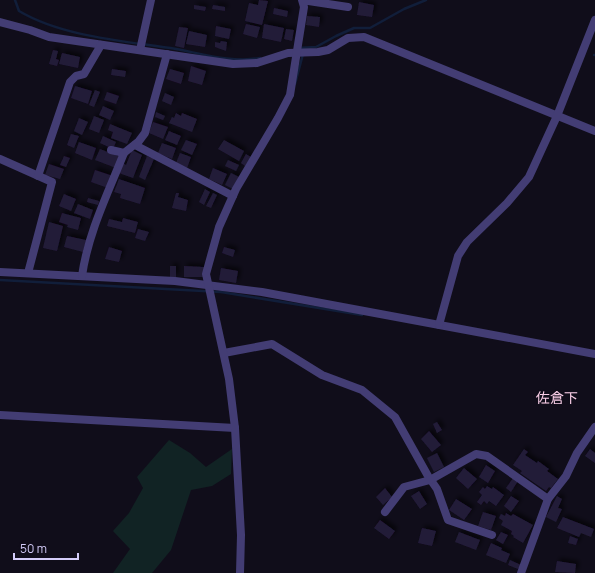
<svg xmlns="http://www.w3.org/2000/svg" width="595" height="573" viewBox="0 0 595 573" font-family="Manrope,'Noto Sans JP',sans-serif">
<defs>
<filter id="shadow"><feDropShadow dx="3" dy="-3" stdDeviation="2" flood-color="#0009"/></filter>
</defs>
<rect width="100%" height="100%" fill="#100d1a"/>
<path fill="#112324" d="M169 440 190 453 206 467 232 449 231 474 212 486 191 490 171 550 152 573H113L130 549 113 531 129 513 143 488 137 477Z"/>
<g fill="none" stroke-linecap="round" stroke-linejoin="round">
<g stroke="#111e3a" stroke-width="2.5">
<path d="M15 0 19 11C63 37 125 41 176 49 203 54 233 63 260 58"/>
<path d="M298 48 316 47 336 36 354 28H370L404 9 426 0"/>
<path d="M594 55H595"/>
<path d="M295 84 303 54"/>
<path d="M0 280 221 292 362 315"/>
</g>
</g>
<g fill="#231b39" filter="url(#shadow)">
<path d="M259 0 268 1 262 25 245 21 249 3 258 5Z"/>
<path d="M359 2 374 5 372 17 357 15Z"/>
<path d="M194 5 206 7 205 11 194 9Z"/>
<path d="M213 5 225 7V11L212 9Z"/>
<path d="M274 8 288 11 287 17 273 14Z"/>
<path d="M307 16 320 17 319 27 306 25Z"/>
<path d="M246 24 260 27 257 38 243 34Z"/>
<path d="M264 24 284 28 281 42 262 38Z"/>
<path d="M216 26 231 29 229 39 215 36Z"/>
<path d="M179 27 188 28 184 48 175 46Z"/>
<path d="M286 29 294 30 292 41 284 39Z"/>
<path d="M189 31 207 35 205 47 186 44Z"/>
<path d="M221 41 227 42 226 51 215 47V42L220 43Z"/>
<path d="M53 50 58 51 56 59 59 60 57 66 49 64Z"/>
<path d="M62 53 80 57 78 68 59 64Z"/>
<path d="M191 66 206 71 202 85 188 81Z"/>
<path d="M112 69 126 71 125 77 111 75Z"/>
<path d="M170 69 184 73 181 84 166 79Z"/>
<path d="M75 86 92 91 88 104 71 98Z"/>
<path d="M95 90 100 92 94 107 89 105Z"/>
<path d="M107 92 119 96 116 104 104 100Z"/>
<path d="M165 93 174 97 171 105 162 101Z"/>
<path d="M103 106 114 111 110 120 99 115Z"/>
<path d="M156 112 165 116 163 120 155 117Z"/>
<path d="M176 113 181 116 182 113 197 119 192 132 169 123 172 117 174 118Z"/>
<path d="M94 116 104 120 99 133 89 129Z"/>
<path d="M79 118 88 122 82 135 74 131Z"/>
<path d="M153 122 168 127 163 139 149 133Z"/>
<path d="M110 124 132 133 127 144 111 138 113 132 108 130Z"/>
<path d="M169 131 181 136 177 145 165 140Z"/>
<path d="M71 134 79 136 74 148 67 145Z"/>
<path d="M103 136 116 142 113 149 100 143Z"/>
<path d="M186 140 197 144 192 155 181 150Z"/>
<path d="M224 140 244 151 239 161 218 149Z"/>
<path d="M79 142 96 148 92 160 75 153Z"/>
<path d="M162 143 176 148 172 159 158 153Z"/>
<path d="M100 149 120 157 116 168 95 160Z"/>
<path d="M132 150 142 155 133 178 119 173 123 163 126 165Z"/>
<path d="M180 153 191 157 187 168 176 163Z"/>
<path d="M246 154 251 157 245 166 241 163Z"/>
<path d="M64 156 70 158 66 167 60 165Z"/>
<path d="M147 156 154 159 145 180 139 177Z"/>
<path d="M228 160 239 165 236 171 225 166Z"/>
<path d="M49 164 64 169 60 179 45 175Z"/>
<path d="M213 168 227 174 222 185 209 179Z"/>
<path d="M95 170 113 176 108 188 91 182Z"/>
<path d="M231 173 239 177 233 189 225 185Z"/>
<path d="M119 179 145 188 140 204 120 198 121 194 114 192Z"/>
<path d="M205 189 210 192 204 205 199 202Z"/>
<path d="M176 193H179L178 197 188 200 186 211 172 208Z"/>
<path d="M213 193 217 195 211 208 206 206Z"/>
<path d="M64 194 76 199 71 211 59 206Z"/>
<path d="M88 198 99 201 98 205 87 202Z"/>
<path d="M78 204 93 210 90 219 74 213Z"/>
<path d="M62 213 81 218 78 230 67 227 68 225 59 222Z"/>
<path d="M123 218 138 222 135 233 107 226 109 219 122 222Z"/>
<path d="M49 222 63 226 57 251 43 248Z"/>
<path d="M138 229 149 232 145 241 135 238Z"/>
<path d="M67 236 86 240 83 252 64 247Z"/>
<path d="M109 247 122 251 119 262 105 259Z"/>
<path d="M224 247 235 250 233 257 222 253Z"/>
<rect x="170" y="266" width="6" height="11"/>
<path d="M184 266 204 267V277H184Z"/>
<path d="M221 268 238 271 236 283 219 280Z"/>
<path d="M437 422 442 430 437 433 433 424Z"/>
<path d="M429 431 441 445 432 452 421 439Z"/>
<path d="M524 449 528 452 525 455 537 463 538 461 549 469 547 471 558 479 551 488 549 487 546 491 520 473 522 471 513 465Z"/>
<path d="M590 449 595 453V463L585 456Z"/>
<path d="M437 453 444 467 434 472 427 458Z"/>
<path d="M486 465 495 471 488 483 479 477Z"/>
<path d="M464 468 477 479 468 489 456 478Z"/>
<path d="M513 478 518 481 511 492 506 488Z"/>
<path d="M487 486 492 489 493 487 504 495 496 506 489 501 487 504 484 501 481 505 477 502 482 495 479 492 483 487 485 489Z"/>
<path d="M385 488 392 497 383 505 376 497Z"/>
<path d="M419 491 427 504 420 509 411 496Z"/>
<path d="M511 496 519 501 511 512 504 506Z"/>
<path d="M557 496 562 499 558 508 562 509 556 522 546 517Z"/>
<path d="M456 499 472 509 464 520 449 510Z"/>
<path d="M483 512 496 516 491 530 478 526Z"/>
<path d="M506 513 511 516 513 514 533 525 523 543 513 537 514 536 511 534 512 531 501 525 503 521 499 518 501 514 505 516Z"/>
<path d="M563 517 594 529 591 537 581 533 579 537 557 528Z"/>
<path d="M380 520 395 531 389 539 374 528Z"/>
<path d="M422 528 436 531 432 546 418 543Z"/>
<path d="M459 532 480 540 476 550 455 542Z"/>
<path d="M501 532 508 535 503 544 496 540Z"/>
<path d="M570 536 578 539 576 545 568 543Z"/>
<path d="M491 543 502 548 501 550 510 554 506 563 486 555Z"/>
<path d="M510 560 521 565 518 569 508 565Z"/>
<path d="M557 561 576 564 575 573 555 572Z"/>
</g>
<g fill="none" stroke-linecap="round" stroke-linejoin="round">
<g stroke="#433d74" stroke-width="8">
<path d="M0 22 30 30 49 37 233 64 257 63 288 53 318 52 328 50 348 38 364 37 595 131"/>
<path d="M140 50 151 0"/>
<path d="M135 145 233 196"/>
<path d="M111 150 124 153 139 141 145 133 167 54"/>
<path d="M0 159 52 182 28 273"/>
<path d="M38 176 70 82 76 76 84 74 101 45"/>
<path d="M0 272 175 281 262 292 595 354"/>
<path d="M82 276C88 233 108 193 124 153"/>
<path d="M439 325 458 256 467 242 507 203 529 177 557 116 595 20"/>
<path d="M224 353 272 344 322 375 362 390 395 417 428 476 437 489 448 520 492 535"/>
<path d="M0 415 235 428"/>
<path d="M385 512 404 487 430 480 476 454 487 456 548 499"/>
<path d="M240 573 241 535 235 428 229 379 206 274 219 227 236 189 278 118 290 95 304 7 302 0 348 7"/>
<path d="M521 573 548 499 566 476 577 453 595 427"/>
</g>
</g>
<g text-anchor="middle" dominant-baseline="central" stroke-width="3" stroke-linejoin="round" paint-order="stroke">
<g font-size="14" fill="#f9cee7" stroke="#100d1a">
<text x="557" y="397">佐倉下</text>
</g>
</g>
<path d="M14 553v6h64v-6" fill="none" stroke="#d4ccf9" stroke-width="2"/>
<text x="20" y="553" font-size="12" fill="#d4ccf9" stroke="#100d1a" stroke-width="3" paint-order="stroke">50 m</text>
</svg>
